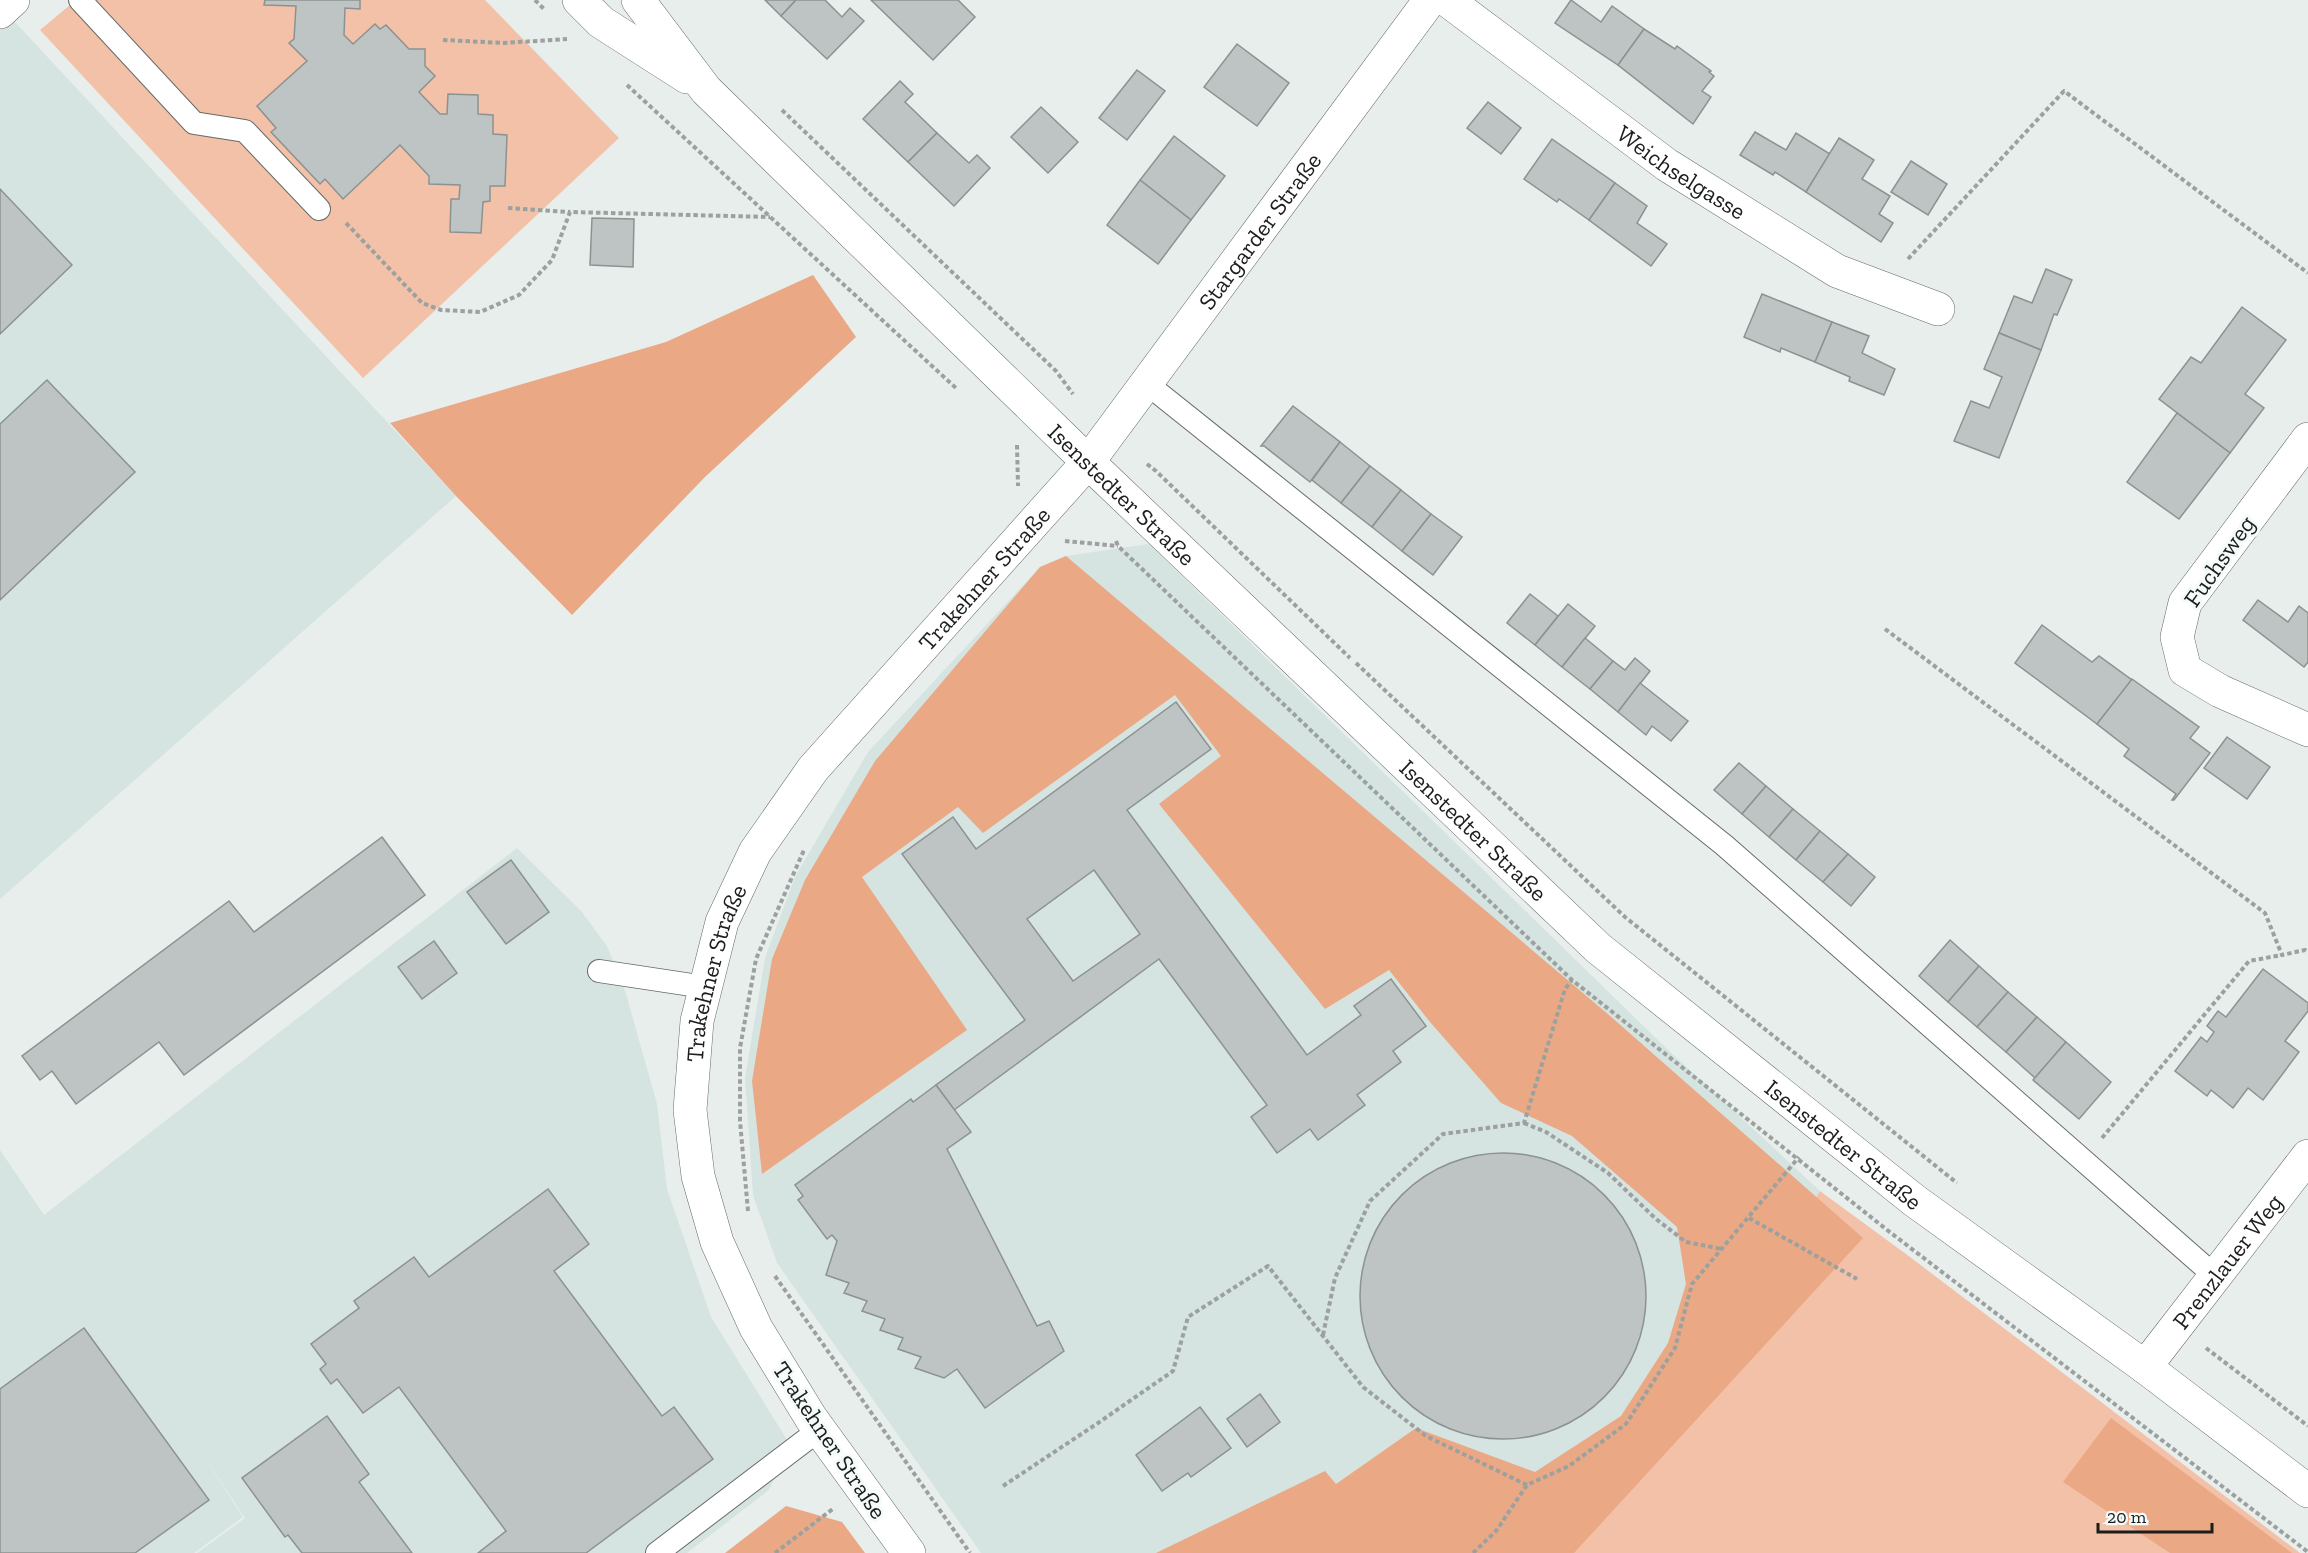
<svg xmlns="http://www.w3.org/2000/svg" width="2308" height="1553" viewBox="0 0 2308 1553" font-family="'Zilla Slab',serif">
<rect width="100%" height="100%" fill="#e7eeec"/>
<g fill="#d5e4e0">
<path d="M0 6 456 496 0 899Z"/>
<path d="M1149 544 1666 1048 1820 1191 1674 1419 1555 1553H981L777 1263 753 1195 745 1078 765 958 795 877 868 752 1040 567 1066 556Z"/>
<path d="M517 848 581 911 607 946 626 994 657 1104 667 1189 711 1317 789 1443 769 1490 687 1553H197L245 1518 197 1446 243 1517 194 1553H0V1150L44 1215Z"/>
</g>
<g fill="#f2c1a7">
<path d="M76 0H485L619 138 363 378 40 30Z"/>
<path d="M1820 1191 1910 1257 2300 1553H1555L1674 1419Z"/>
</g>
<g fill="#eaa885">
<path d="M813 275 856 337 705 477 572 615 456 496 390 423 666 342Z"/>
<path d="M1066 556 1609 1015 1863 1238 1574 1553H1156L1325 1471 1336 1484 1416 1428 1535 1472 1621 1416 1668 1343 1686 1284 1677 1227 1572 1136 1501 1103 1430 1022 1389 970 1325 1009 1159 804 1221 756 1175 695 983 833 958 807 862 877 967 1030 762 1174 752 1081 772 959 805 880 875 761 1040 567Z"/>
<path d="M2111 1418 2292 1553H2170L2063 1482Z"/>
<path d="M786 1506 842 1522 865 1553H725Z"/>
</g>
<g fill="#bec4c3" stroke="#8c9291" stroke-width="1.5" fill-rule="evenodd">
<path d="M265 0H360V9L345 8 344 35 353 44 375 24 380 29 386 25 409 49H425V66L435 76 419 92 440 114H447L448 94 478 95V114L493 115V134L507 135 505 186H490V201L483 202 481 233 450 232 451 199H459L460 185 429 184V176L400 145 343 199 325 179 320 184 271 132 276 128 257 106 307 61 289 43 294 39 296 6 264 5Z"/>
<path d="M765 0H796L781 16Z"/>
<path d="M796 0H825L842 17 850 8 864 21 827 59 781 16Z"/>
<path d="M871 0H958L975 17 933 60Z"/>
<path d="M1571 0 1601 22 1612 6 1644 29 1618 65 1555 23Z"/>
<path d="M1644 29 1675 49 1677 46 1711 71 1709 72 1714 76 1702 91 1711 97 1693 124 1618 65Z"/>
<path d="M1237 44 1289 83 1257 126 1204 87Z"/>
<path d="M1137 70 1165 91 1127 140 1099 118Z"/>
<path d="M900 81 913 94 905 102 937 133 908 162 863 119Z"/>
<path d="M1488 102 1521 128 1501 154 1467 128Z"/>
<path d="M1041 107 1078 142 1048 173 1011 137Z"/>
<path d="M1755 132 1786 150 1796 133 1830 154 1806 192 1775 172 1773 175 1740 155Z"/>
<path d="M937 133 969 163 977 155 990 168 954 206 908 162Z"/>
<path d="M1174 136 1225 176 1191 220 1140 180Z"/>
<path d="M1839 138 1874 160 1862 179 1890 196 1879 214 1893 223 1881 242 1806 192Z"/>
<path d="M1552 139 1615 183 1589 220 1559 199 1557 202 1524 179Z"/>
<path d="M1911 161 1947 184 1928 215 1891 192Z"/>
<path d="M1140 180 1191 220 1158 264 1107 225Z"/>
<path d="M1615 183 1647 206 1637 223 1667 244 1651 266 1589 220Z"/>
<path d="M0 189 72 265 0 334Z"/>
<path d="M592 218 634 219 633 267 590 265Z"/>
<path d="M2046 269 2072 280 2057 315 2054 314 2041 350 1999 333 2014 296 2032 303Z"/>
<path d="M1762 294 1832 322 1815 362 1781 348 1780 352 1744 337Z"/>
<path d="M2242 307 2286 340 2245 394 2264 408 2230 453 2159 399 2191 357 2201 363Z"/>
<path d="M1832 322 1869 336 1862 353 1895 369 1884 395 1849 381 1850 377 1815 362Z"/>
<path d="M1999 333 2041 350 1999 458 1954 441 1971 401 1989 408 2002 377 1984 369Z"/>
<path d="M47 380 135 472 0 600V424Z"/>
<path d="M1293 406 1340 442 1310 482 1264 446H1261Z"/>
<path d="M2177 413 2230 453 2179 519 2127 482Z"/>
<path d="M1340 442 1370 466 1341 503 1312 480Z"/>
<path d="M1370 466 1401 490 1372 527 1341 503Z"/>
<path d="M1401 490 1431 514 1402 551 1372 527Z"/>
<path d="M1431 514 1462 537 1433 575 1402 551Z"/>
<path d="M1530 594 1558 616 1535 645 1507 623Z"/>
<path d="M2258 600 2288 622 2299 606 2308 613V662L2304 667 2243 620Z"/>
<path d="M1568 604 1595 626 1562 667 1535 645Z"/>
<path d="M2042 625 2092 662 2099 656 2132 680 2097 724 2015 663Z"/>
<path d="M1585 638 1613 661 1590 689 1562 667Z"/>
<path d="M1635 658 1650 671 1618 712 1590 689 1613 661 1625 670Z"/>
<path d="M2132 679 2199 727 2190 738 2210 753 2174 800H2172L2176 794 2124 756 2129 749 2097 724Z"/>
<path d="M1640 683 1688 721 1671 741 1652 726 1646 735 1618 712Z"/>
<path d="M1176 702 1211 749 1127 810 1307 1055 1361 1015 1354 1006 1391 979 1426 1026 1393 1051 1401 1062 1357 1095 1365 1105 1318 1140 1310 1129 1277 1153 1251 1117 1267 1105 1159 959 954 1110 936 1085 1025 1020 902 854 953 817 976 849ZM1094 870 1140 934 1073 981 1027 919Z"/>
<path d="M2227 737 2270 767 2247 799 2204 768Z"/>
<path d="M1739 763 1766 786 1742 814 1714 790Z"/>
<path d="M1766 786 1793 809 1769 837 1742 814Z"/>
<path d="M1793 809 1820 831 1796 860 1769 837Z"/>
<path d="M1820 831 1848 854 1823 882 1796 860Z"/>
<path d="M382 837 425 895 184 1075 159 1042 76 1104 52 1071 40 1080 22 1056 229 901 254 932Z"/>
<path d="M1848 854 1875 877 1851 906 1823 882Z"/>
<path d="M511 860 549 912 506 944 467 892Z"/>
<path d="M1950 940 1979 966 1948 1002 1919 976Z"/>
<path d="M434 941 457 973 422 999 398 967Z"/>
<path d="M1979 966 2008 992 1977 1027 1948 1002Z"/>
<path d="M2263 969 2308 1003V1011L2285 1041 2299 1052 2263 1100 2248 1088 2233 1108 2211 1090 2207 1096 2175 1071 2201 1037 2207 1042 2214 1032 2207 1026 2218 1011 2226 1017Z"/>
<path d="M2008 992 2037 1017 2006 1052 1977 1027Z"/>
<path d="M2037 1017 2066 1042 2035 1078 2006 1052Z"/>
<path d="M2066 1042 2111 1082 2079 1119 2033 1080Z"/>
<path d="M936 1085 971 1132 947 1149 1037 1326 1049 1321 1064 1351 985 1408 957 1369 944 1378 915 1368 921 1357 898 1349 903 1338 880 1330 885 1319 862 1311 867 1301 844 1293 849 1283 826 1275 837 1241 832 1235 827 1239 798 1200 803 1196 795 1185 911 1099 913 1102Z"/>
<circle cx="1503" cy="1296" r="143"/>
<path d="M548 1189 589 1244 554 1271 662 1416 674 1407 713 1459 586 1553H478L506 1531 399 1387 363 1413 337 1379 331 1384 320 1369 326 1364 311 1344 359 1308 354 1301 414 1257 429 1277Z"/>
<path d="M84 1328 209 1500 135 1553H0V1389Z"/>
<path d="M1260 1394 1280 1422 1247 1447 1227 1419Z"/>
<path d="M1200 1407 1231 1448 1191 1477 1188 1473 1162 1491 1136 1455Z"/>
<path d="M327 1416 369 1474 359 1482 412 1553H302L288 1535 285 1537 242 1478Z"/>
</g>
<g fill="none" stroke-linecap="round" stroke-linejoin="round">
<g stroke="#666b6a" stroke-width="24">
<g id="service">
<path d="M80 0 194 123 245 131 319 209"/>
<path d="M1146 383 1724 845 2215 1276"/>
<path d="M599 971 705 987"/>
<path d="M657 1553 819 1430"/>
</g>
</g>
<g stroke="#666b6a" stroke-width="34">
<g id="minor">
<path id="s1" d="M1447 0 1667 165 1837 271 1938 309"/>
<path d="M0 12 13 0"/>
<path d="M2308 439 2185 603 2177 637 2185 670 2220 691 2308 730"/>
<path id="s2" d="M2145 1367 2308 1156"/>
<path id="s3" d="M909 1553 811 1418 756 1328 717 1242 698 1176 690 1110 697 1021 722 922 755 852 813 769 1088 462 1430 0"/>
</g>
</g>
<g stroke="#666b6a" stroke-width="34">
<g id="tertiary">
<path d="M579 0 601 22 687 77"/>
<path id="s4" d="M638 0 706 90 1088 462 1598 948 1915 1201 2145 1367 2308 1491"/>
</g>
</g>
<g stroke="#9ca1a0" stroke-width="4" stroke-dasharray="4.5 3" stroke-linecap="butt">
<path d="M535 0 544 9"/>
<path d="M443 40 504 43 567 39"/>
<path d="M627 85 957 389"/>
<path d="M782 110 1056 371 1073 394"/>
<path d="M508 208 570 212"/>
<path d="M346 223 422 303 441 310 480 312 519 295 552 260 570 212 770 217"/>
<path d="M1908 259 2064 91 2308 273"/>
<path d="M1017 445 1018 486"/>
<path d="M1147 464 1156 471 1350 658"/>
<path d="M1065 541 1118 546"/>
<path d="M1116 541 1118 546 1572 980 1891 1233 2308 1552"/>
<path d="M1885 629 2265 913 2282 955 2305 950 2308 952"/>
<path d="M1356 663 1625 917 1957 1183"/>
<path d="M1524 1123 1546 1132 1608 1173 1656 1219 1686 1242 1722 1249"/>
<path d="M2102 1138 2249 961 2282 955"/>
<path d="M748 1211 740 1121V1048L756 959 804 850"/>
<path d="M1749 1218 1857 1279"/>
<path d="M775 1276 970 1553"/>
<path d="M1323 1335 1335 1278 1370 1201 1443 1134 1524 1123 1565 989 1572 980"/>
<path d="M2206 1348 2308 1426"/>
<path d="M1003 1486 1098 1423 1173 1371 1188 1317 1268 1266 1363 1387 1426 1436 1527 1485"/>
<path d="M775 1553 834 1508"/>
<path d="M1473 1553 1496 1531 1527 1485 1569 1466 1626 1424 1675 1348 1692 1284 1799 1157"/>
</g>
<use href="#service" stroke="#fff" stroke-width="22"/>
<use href="#minor" stroke="#fff" stroke-width="33"/>
<use href="#tertiary" stroke="#fff" stroke-width="33"/>
</g>
<g text-anchor="middle" dominant-baseline="central" stroke-width="6" stroke-linejoin="round" paint-order="stroke">
<g font-size="24" fill="#1b1e1d" stroke="#f4fbf9">
<text stroke="none"><textPath href="#s1" startOffset="291">Weichselgasse</textPath></text>
<text stroke="none"><textPath href="#s3" startOffset="1572">Stargarder Straße</textPath></text>
<text stroke="none"><textPath href="#s4" startOffset="693">Isenstedter Straße</textPath></text>
<text transform="translate(2219 561) rotate(-55)">Fuchsweg</text>
<text stroke="none"><textPath href="#s3" startOffset="1128">Trakehner Straße</textPath></text>
<text stroke="none"><textPath href="#s4" startOffset="1179">Isenstedter Straße</textPath></text>
<text stroke="none"><textPath href="#s3" startOffset="642">Trakehner Straße</textPath></text>
<text stroke="none"><textPath href="#s4" startOffset="1665">Isenstedter Straße</textPath></text>
<text stroke="none"><textPath href="#s2" startOffset="134">Prenzlauer Weg</textPath></text>
<text transform="translate(830 1440) rotate(56)">Trakehner Straße</text>
</g>
</g>
<path d="M2098 1523v9h114v-9" fill="none" stroke="#1b1e1d" stroke-width="3"/>
<text x="2107" y="1523" font-size="18" fill="#1b1e1d" stroke="#f4fbf9" stroke-width="4.5" paint-order="stroke">20 m</text>
</svg>
